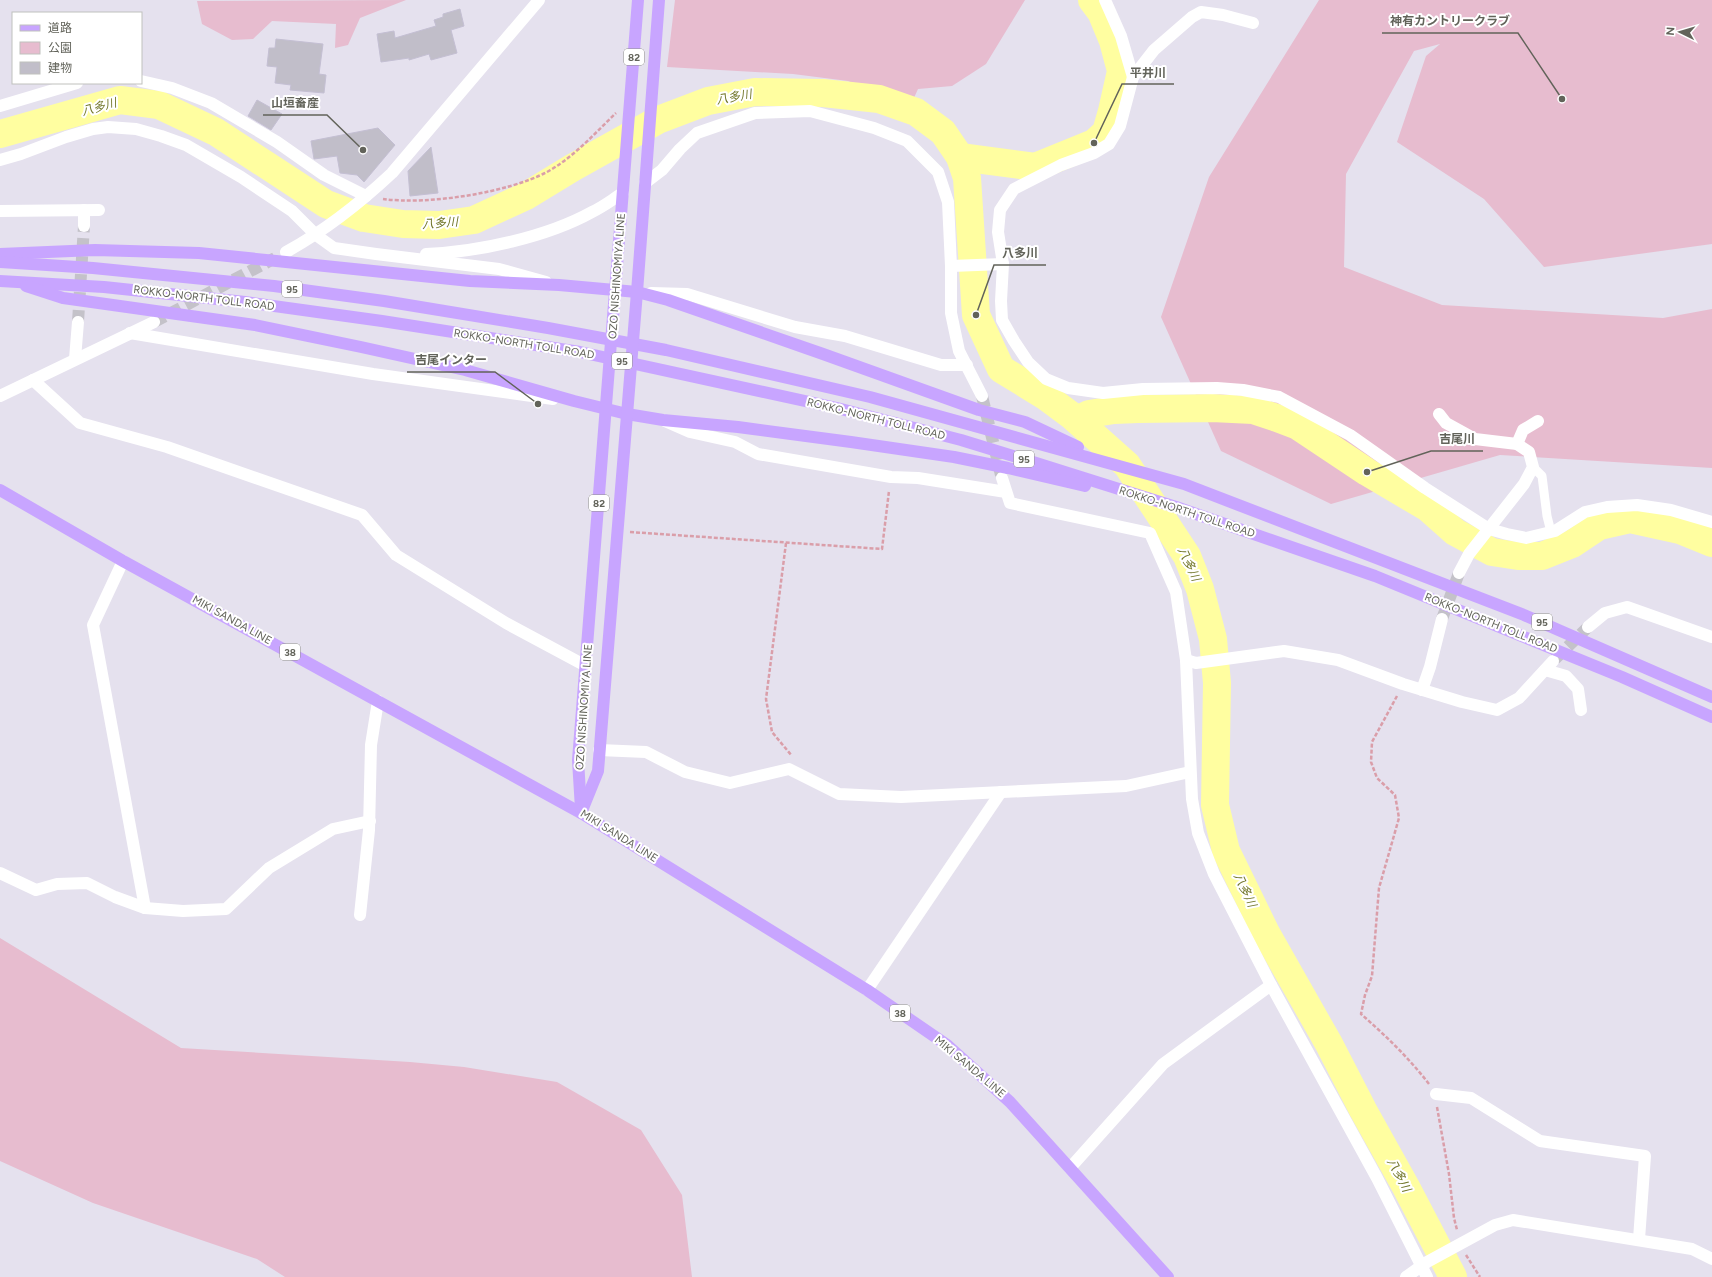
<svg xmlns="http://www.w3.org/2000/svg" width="1712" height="1277" viewBox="0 0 1712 1277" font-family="Figtree,'Noto Sans JP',sans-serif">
<rect width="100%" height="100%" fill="#e5e1ee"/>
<g fill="#e7bccf">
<path d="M406 0 360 18 348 45 335 48 336 24 272 21 253 39 232 40 202 24 197 1Z"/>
<path d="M675 0H1025L986 64 952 86 918 89 908 111 848 81 793 74 667 67Z"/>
<path d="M1319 0H1712V244L1544 267 1484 199 1397 142 1426 56 1440 44 1414 51 1346 174 1344 267 1442 305 1663 318 1712 309V468L1500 455 1331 504 1221 451 1161 317 1209 177Z"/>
<path d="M0 938 181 1048 410 1062 464 1067 557 1082 641 1130 682 1195 692 1277H285L257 1259 93 1203 0 1161Z"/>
</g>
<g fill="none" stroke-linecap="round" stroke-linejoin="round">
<g stroke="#fffea0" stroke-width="28">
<path d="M0 134 120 100 159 105 216 132 326 204 364 218 403 224 439 225 474 220 526 196 572 168 658 120 708 101 755 92 823 93 879 99 916 112 943 132 960 157 967 178 976 315 1001 369 1045 396 1072 416 1127 465 1187 556 1200 589 1213 639 1217 683 1215 805 1226 851 1266 933 1329 1044 1363 1110 1406 1187 1453 1277"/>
<path d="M960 157 1035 167 1094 143 1106 132 1112 111 1121 71 1113 41 1101 12 1092 0"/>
<path d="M1077 420 1089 414 1114 410 1138 409 1212 408 1253 410 1277 418 1298 426 1367 472 1428 508 1455 532 1492 552 1518 556H1542L1572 544 1599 526 1630 519 1680 530 1712 543"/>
</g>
</g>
<g fill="#c1bec9" stroke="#c4bfd3">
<path d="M460 9 464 26 451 30 457 53 431 60 429 54 409 60V58L381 62 377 34 394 31 395 38 436 26 434 20 443 17V14Z"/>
<path d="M276 39 323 44 319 74 326 75 324 93 290 90 291 85 275 83 277 67 267 66 269 48H275Z"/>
<path d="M257 100 282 114 271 130 248 116Z"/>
<path d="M378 128 395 145 364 182 357 175 340 173 337 156 314 159 311 141Z"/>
<path d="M431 147 438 193 410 196 408 171Z"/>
</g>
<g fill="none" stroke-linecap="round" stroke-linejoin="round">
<g stroke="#c4c2c9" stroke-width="12" stroke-dasharray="12 6" stroke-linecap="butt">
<path d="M78 322 84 226"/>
<path d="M982 396 1001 475"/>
<path d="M1442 619 1459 573"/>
<path d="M1555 659 1588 627"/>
</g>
<path stroke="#c4c2c9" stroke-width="12" stroke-dasharray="12 6" stroke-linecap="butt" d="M154 322 275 258"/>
<g stroke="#da9ea9" stroke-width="2.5" stroke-dasharray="4 2" stroke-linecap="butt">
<path d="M383 199C428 205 507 193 547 172 574 157 594 134 616 113"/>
<path d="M630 532 882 549 889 491"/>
<path d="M786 543 766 699 772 732 792 756"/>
<path d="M1397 696 1372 742 1371 762 1377 778 1395 795 1399 818 1379 888 1372 976 1365 995 1361 1014C1385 1035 1409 1058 1429 1084"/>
<path d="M1437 1107 1449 1174 1454 1218 1457 1230"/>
<path d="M1466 1255 1480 1277"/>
</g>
<path stroke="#fff" stroke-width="9" d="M1533 467 1542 476 1547 516 1551 532"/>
<g stroke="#fff" stroke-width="12">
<path d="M1105 0 1121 36 1133 77"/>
<path d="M1253 23 1223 15 1201 12 1192 17 1154 50 1133 77 1120 126 1109 144 1094 153 1061 165 1014 189 1000 210 998 232 1003 264 1001 301 1002 320 1014 341 1028 362 1046 379 1068 388 1103 393 1143 389 1217 388 1243 390 1279 397 1350 435 1425 488 1489 529 1507 534 1526 538 1555 531 1585 512 1607 507 1637 505 1671 510 1712 522"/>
<path d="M141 81 172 88 211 103 277 142 324 175 366 196"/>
<path d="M0 106 77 83"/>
<path d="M0 160 21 154 66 137 93 129 108 127 136 129 161 136 186 145 241 177 292 211 316 235 334 248 376 254 499 269 546 282"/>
<path d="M645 183 662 170 680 149 697 133 755 113 810 111 874 128 907 141 938 172 948 202 951 266V313L959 351 982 396"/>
<path d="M0 211 99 210"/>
<path d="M84 226V210"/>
<path d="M426 254C478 252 547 237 592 212 603 207 613 199 623 193"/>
<path d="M951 266 1003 264"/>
<path d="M651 293 687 294 795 327 845 336 941 365H967"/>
<path d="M130 333 373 374 553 399"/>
<path d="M75 359 78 322"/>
<path d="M33 380 80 423 167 447 362 515 396 555 506 623 586 666"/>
<path d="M1439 414 1446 423 1475 439 1517 444 1529 452 1533 467 1524 484 1469 554 1459 573"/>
<path d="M665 421 690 432 735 442 758 454 891 477 918 478 1006 492"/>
<path d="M1517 444 1523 430 1538 421"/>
<path d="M1002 478 1010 503 1150 533 1176 592 1186 660 1192 799 1198 833 1214 874 1271 985 1377 1178 1427 1277"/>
<path d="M123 561 93 625 145 908"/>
<path d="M1588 627 1605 613 1627 607 1712 637"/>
<path d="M1186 660 1196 663 1284 651 1338 660 1403 684 1462 702 1497 710 1519 698 1553 661"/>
<path d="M1545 670 1566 676 1578 689 1581 710"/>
<path d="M1422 690 1430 667 1442 619"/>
<path d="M599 750 646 752 685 772 730 783 789 769 839 794 901 797 1126 786 1190 772"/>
<path d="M0 873 36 890 57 884 87 883 115 897 145 908 183 911 226 909 269 868 333 829 370 821"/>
<path d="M360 915 369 830 371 745 378 701"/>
<path d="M867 990 1001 792"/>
<path d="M1436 1094 1471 1098 1540 1141 1645 1156 1639 1239"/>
<path d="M1070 1168 1163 1064 1271 985"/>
<path d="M1406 1277 1427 1262 1495 1225 1513 1220 1692 1249 1712 1259"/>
</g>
<g stroke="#fff" stroke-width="12">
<path d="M286 252C326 230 359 204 392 173L539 0"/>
<path d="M0 396 154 322"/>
</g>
<g stroke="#c8a5ff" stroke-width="12">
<path d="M0 254 95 250 199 253 470 281 559 285 637 292 668 300 823 354 979 410 1025 422 1078 447"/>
<path d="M0 262 93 268 274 286 384 301 548 328 666 350 870 397 1184 484 1524 615 1712 697"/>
<path d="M0 281 104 287 245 302 382 321 580 352 837 408 961 440 1033 462 1176 507 1375 576 1622 677 1712 717"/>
<path d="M26 286 63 298 255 325 361 347 465 370 574 401 627 414 663 420 738 427 851 442 954 457 1008 468 1085 486"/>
<path d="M0 490 123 561 581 813 867 990 947 1045 1010 1102 1168 1277"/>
<path d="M581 809 578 760 638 0"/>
<path d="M581 813 598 771 637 292 659 0"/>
</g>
</g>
<g text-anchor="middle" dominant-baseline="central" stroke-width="4" stroke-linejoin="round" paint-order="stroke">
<g fill="#fff" stroke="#91928c" stroke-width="1">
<rect x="624" y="49" width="20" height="16" rx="3"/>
<rect x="282" y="281" width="20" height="16" rx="3"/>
<rect x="612" y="353" width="20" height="16" rx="3"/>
<rect x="1014" y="451" width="20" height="16" rx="3"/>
<rect x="589" y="495" width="20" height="16" rx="3"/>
<rect x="1532" y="614" width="20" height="16" rx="3"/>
<rect x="280" y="644" width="20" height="16" rx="3"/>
<rect x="890" y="1005" width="20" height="16" rx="3"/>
</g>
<g font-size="10" font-weight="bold" fill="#62635a">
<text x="634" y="57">82</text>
<text x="292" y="289">95</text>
<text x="622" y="361">95</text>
<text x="1024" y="459">95</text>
<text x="599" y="503">82</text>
<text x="1542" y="622">95</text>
<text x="290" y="652">38</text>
<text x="900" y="1013">38</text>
</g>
<g font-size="11" fill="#62635a" stroke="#fff">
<text transform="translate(617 276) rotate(-86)">OZO NISHINOMIYA LINE</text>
<text transform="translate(204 298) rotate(7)">ROKKO-NORTH TOLL ROAD</text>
<text transform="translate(524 344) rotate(9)">ROKKO-NORTH TOLL ROAD</text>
<text transform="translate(876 419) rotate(14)">ROKKO-NORTH TOLL ROAD</text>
<text transform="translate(1187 512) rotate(18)">ROKKO-NORTH TOLL ROAD</text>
<text transform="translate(232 620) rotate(29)">MIKI SANDA LINE</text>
<text transform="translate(1491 623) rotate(22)">ROKKO-NORTH TOLL ROAD</text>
<text transform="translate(584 707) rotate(-86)">OZO NISHINOMIYA LINE</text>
<text transform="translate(619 836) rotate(32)">MIKI SANDA LINE</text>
<text transform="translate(970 1067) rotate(40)">MIKI SANDA LINE</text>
</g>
<g font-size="12" font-style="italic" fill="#717629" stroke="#fff">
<text transform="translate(734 97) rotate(-10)">八多川</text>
<text transform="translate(99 107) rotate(-15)">八多川</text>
<text transform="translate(440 223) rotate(-4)">八多川</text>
<text transform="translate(1189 564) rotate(65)">八多川</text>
<text transform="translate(1245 890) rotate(65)">八多川</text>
<text transform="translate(1399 1175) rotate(62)">八多川</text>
</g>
</g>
<path fill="none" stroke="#62635a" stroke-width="1.5" d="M1562 99L1518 33H1382M1094 143L1122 84H1174M363 150L327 115H263M976 315L994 265H1046M538 404L495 372H407M1367 472L1431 451H1483"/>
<g fill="#62635a" stroke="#fff" stroke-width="1.5">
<circle cx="1562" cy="99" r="4"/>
<circle cx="1094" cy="143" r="4"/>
<circle cx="363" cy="150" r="4"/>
<circle cx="976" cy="315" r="4"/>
<circle cx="538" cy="404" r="4"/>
<circle cx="1367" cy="472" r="4"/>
</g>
<g font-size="12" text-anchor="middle" font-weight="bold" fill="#62635a" stroke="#fff" stroke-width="4" stroke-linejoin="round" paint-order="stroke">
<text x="1450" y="25">神有カントリークラブ</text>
<text x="1148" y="77">平井川</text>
<text x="295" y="107">山垣畜産</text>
<text x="1020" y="257">八多川</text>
<text x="451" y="364">吉尾インター</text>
<text x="1457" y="443">吉尾川</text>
</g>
<rect x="12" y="12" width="130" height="72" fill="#ffffff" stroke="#c0c1bd"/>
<rect x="20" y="25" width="20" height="6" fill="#c8a5ff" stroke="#c0c1bd"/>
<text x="48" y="32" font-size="12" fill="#62635a">道路</text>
<rect x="20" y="42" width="20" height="12" fill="#e7bccf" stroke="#c0c1bd"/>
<text x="48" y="52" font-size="12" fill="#62635a">公園</text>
<rect x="20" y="62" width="20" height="12" fill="#c1bec9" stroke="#c0c1bd"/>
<text x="48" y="72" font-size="12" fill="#62635a">建物</text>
<g transform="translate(1680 32) rotate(275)" stroke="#ffffff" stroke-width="3" paint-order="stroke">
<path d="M0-3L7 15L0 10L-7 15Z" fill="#62635a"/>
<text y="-6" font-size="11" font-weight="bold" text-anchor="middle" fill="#62635a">N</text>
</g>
</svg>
